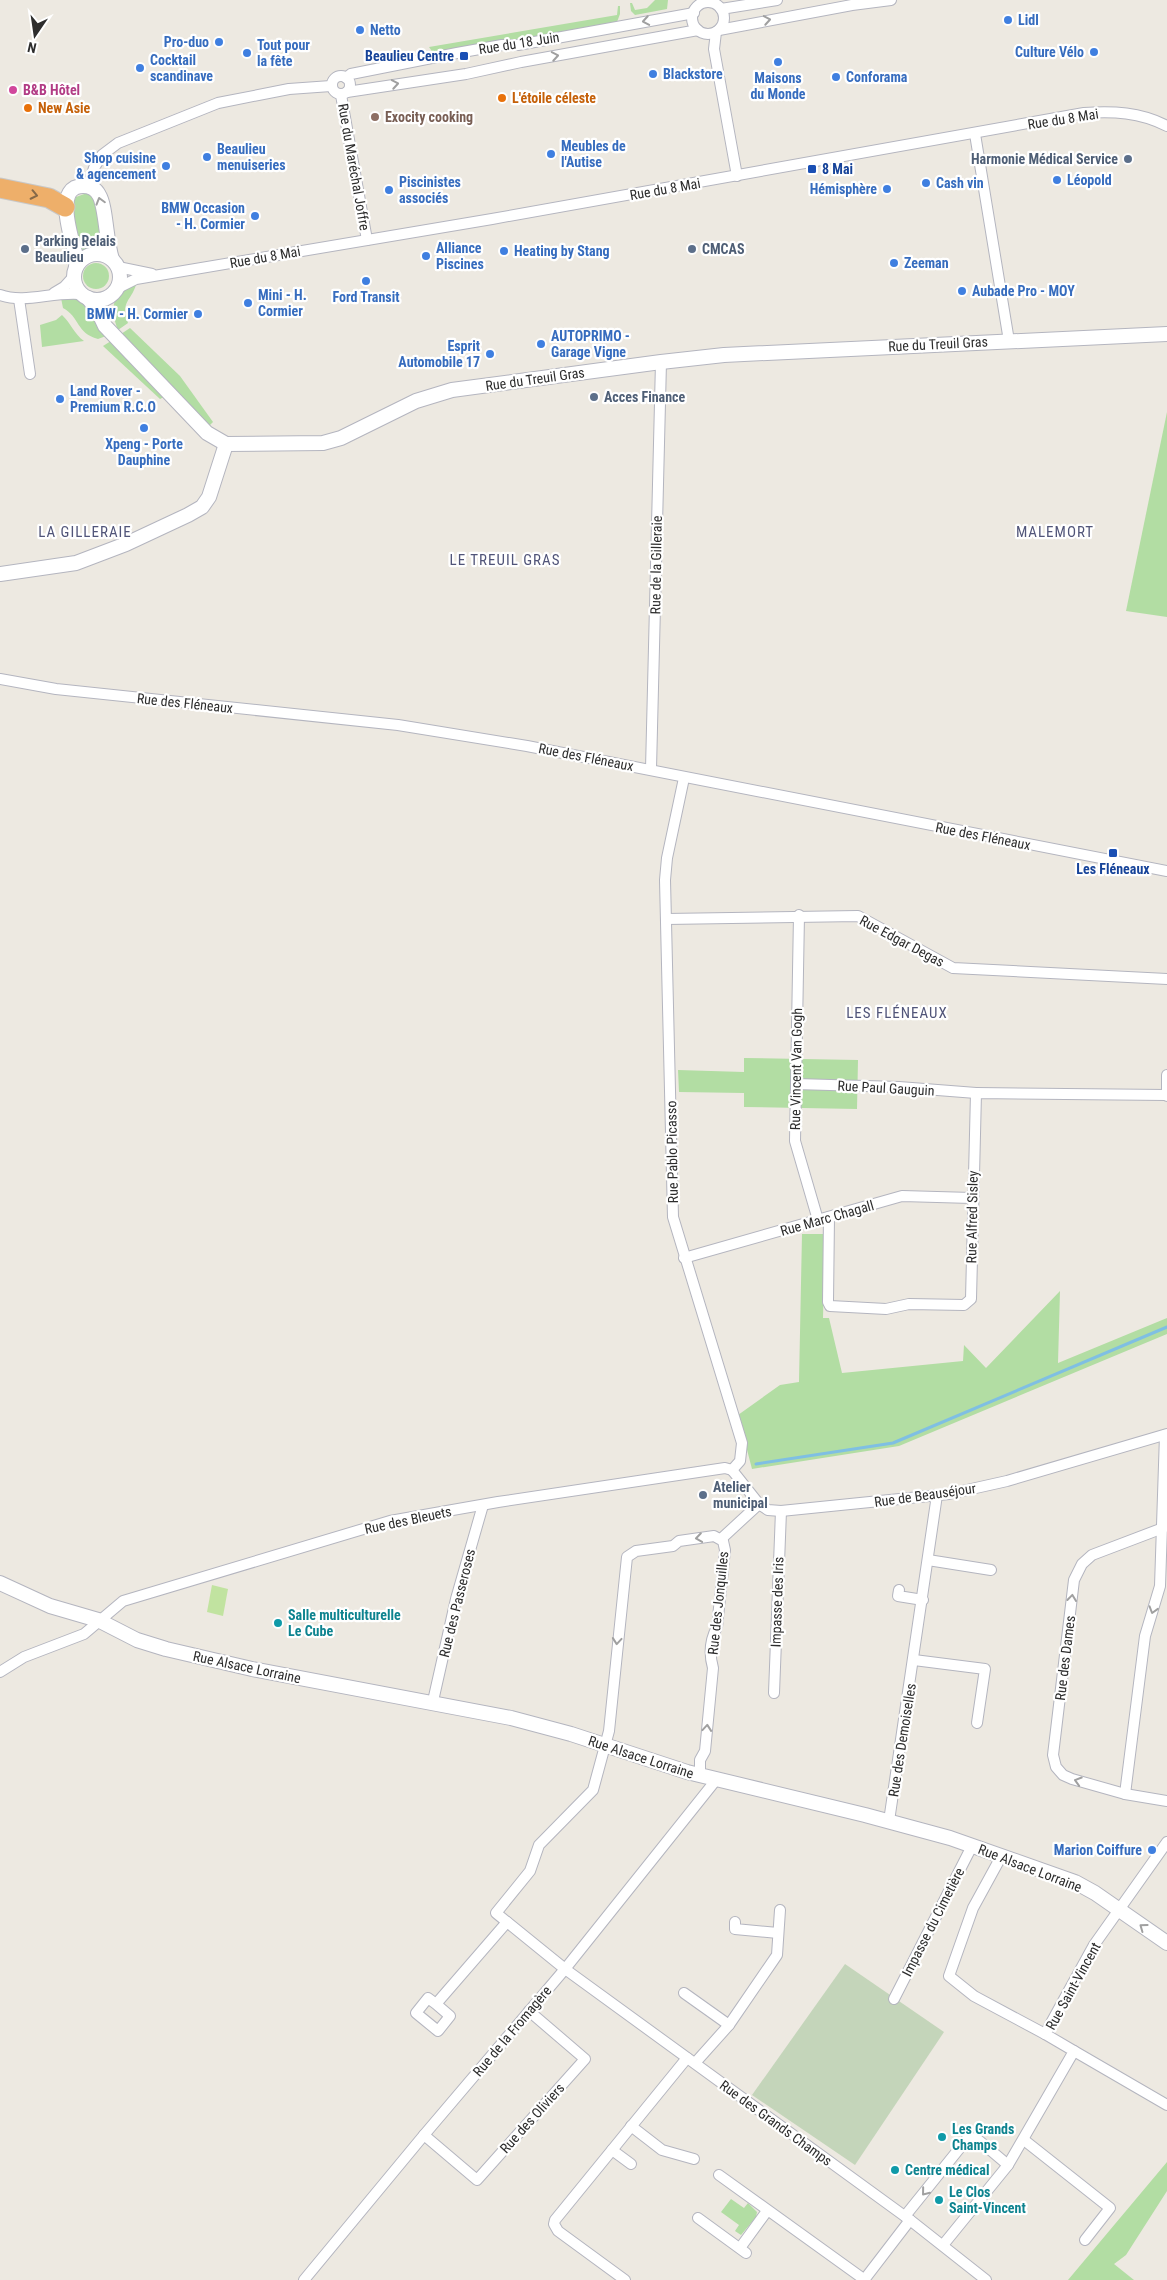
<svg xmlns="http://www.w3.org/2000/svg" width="1167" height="2280" viewBox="0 0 1167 2280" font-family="'Roboto Condensed',sans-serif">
<rect width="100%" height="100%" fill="#ede9e1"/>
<g fill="#b2dda3">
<path d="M655 0H668L667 9 635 15 631 11 630 3H632L635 10 647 8Z"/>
<path d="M618 6H620V14L617 22 434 54 429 47 617 15Z"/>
<path d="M87 193 95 199 106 250 91 249 81 254 72 207 76 197Z"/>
<circle cx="96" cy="276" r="13"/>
<path d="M136 285C131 301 120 302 128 323L118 330C109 307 112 293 136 285Z"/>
<path d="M61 298H77L85 304 106 336 98 339C76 333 80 317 63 308Z"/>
<path d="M62 315C71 323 74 334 84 341L42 347 40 325 56 320Z"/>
<path d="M130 328 180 376 213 422 209 426 121 334Z"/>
<path d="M111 341 166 396 160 399 103 346Z"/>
<path d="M1167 412V617L1126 611Z"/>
<path d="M744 1058 858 1060 857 1109 744 1107V1093L679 1092 678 1070 744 1072Z"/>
<path d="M802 1234H825L823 1318H829L842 1373 963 1361 964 1345 986 1368 1060 1291 1058 1363 1167 1318V1334L899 1446 752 1469 738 1415 780 1385 799 1382Z"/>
<path d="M1167 2162V2191L1126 2255 1114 2264 1134 2280H1068Z"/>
<path d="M731 2199 744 2208 748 2203 757 2212 756 2217 741 2235 735 2231 739 2225 721 2212Z"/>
</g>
<path fill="#c4d5ba" d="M845 1964 944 2032 855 2165 752 2095Z"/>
<path fill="#c1e3a0" d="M212 1585 228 1589 223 1616 207 1612Z"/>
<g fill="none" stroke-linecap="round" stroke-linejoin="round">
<path stroke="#7fbfe3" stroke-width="3" d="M756 1464 893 1443 1167 1327"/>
<g stroke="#b4b5bf" stroke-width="12">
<g id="street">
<circle cx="708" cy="18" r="16"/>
<path d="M721 9 777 0"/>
<path d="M719 30 852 5 891 0"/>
<path d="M716 32 714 49 737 176"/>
<circle cx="341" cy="85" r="9"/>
<path d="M346 78 351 74 457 53 502 45H518L694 13"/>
<path d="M347 92 466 74 521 62 698 30"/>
<path d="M341 95 367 240"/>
<path d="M975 134 1009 341"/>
<path d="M88 186 94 168 102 155 118 143 218 103 289 89 331 86"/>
<path d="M118 267 152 274"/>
<path d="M118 288 136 279 492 219 1084 113C1113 111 1140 112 1167 126"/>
<path d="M54 293 64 287 74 276"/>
<path d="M0 295C25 304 53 291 81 294"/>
<path d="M19 299 30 374"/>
<path d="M0 679 56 689 398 725 527 746 1167 871"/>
<path d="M651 769 661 362"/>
<path d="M684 778 667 858 665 880 673 1217 742 1443 740 1461 732 1470"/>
<path d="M799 915 795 1141 818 1220"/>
<path d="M666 919 858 916 953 968 1167 979"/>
<path d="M1167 1075V1096"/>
<path d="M796 1084 899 1087 976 1093"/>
<path d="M829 1217 828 1302 830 1306 886 1309 909 1304 964 1305 971 1299 976 1093 1166 1095"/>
<path d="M684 1258 902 1196 972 1198"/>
<path d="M732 1470 759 1504"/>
<path d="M1163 1528 1092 1555 1082 1564 1074 1580 1053 1755 1056 1767 1063 1775 1072 1779 1125 1794 1167 1801"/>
<path d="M721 1539 759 1504 768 1510 781 1511 949 1494 1007 1481 1167 1434"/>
<path d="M928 1560 991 1570"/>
<path d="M899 1590 898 1596 923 1600"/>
<path d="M914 1660 985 1669 977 1723"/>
<path d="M0 1672 24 1657 84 1634 123 1601 390 1521 498 1502 725 1468 732 1470"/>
<path d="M774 1693 781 1511"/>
<path d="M433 1701 456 1599 483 1505"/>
<path d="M1125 1794 1145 1636 1160 1586 1165 1435"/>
<path d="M889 1821 937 1495"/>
<path d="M1002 1855 973 1908 949 1976 974 1996 1045 2034"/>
<path d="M507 1922 496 1913 530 1871 539 1845 593 1790 609 1731 627 1557 636 1551 673 1546 679 1541 714 1536 723 1541 725 1550 717 1627C710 1640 709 1654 713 1668L705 1751 700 1760V1776"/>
<path d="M735 1922V1929L778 1933"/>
<path d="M684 1993 729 2025"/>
<path d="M894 1999 972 1846"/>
<path d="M436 2004 450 2016 438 2031 416 2013 428 1998 436 2004 507 1922 565 1969 910 2220 986 2280"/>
<path d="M1074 2051 1167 2105"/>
<path d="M695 2063 729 2025 777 1955 780 1910"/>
<path d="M631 2126 662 2150 694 2159"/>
<path d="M424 2135 477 2180 585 2059 529 2011"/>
<path d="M1024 2140 1110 2208 1085 2240"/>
<path d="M612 2150 631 2164"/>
<path d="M719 2175 865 2280"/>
<path d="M905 2216 967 2139 976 2138 1008 2165"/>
<path d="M698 2218 746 2253"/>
<path d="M943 2245 1008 2165 1074 2051 1045 2034 1094 1945 1167 1842"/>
<path d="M740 2248 767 2211"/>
<path d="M304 2280 424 2135 565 1969 716 1780"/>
<path d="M625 2280 558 2231 554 2224 555 2220 687 2058"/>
<path d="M864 2280 910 2220"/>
</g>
</g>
<g stroke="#b4b5bf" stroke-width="16">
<g id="secondary">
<circle cx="97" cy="277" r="23"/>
<path d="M76 267 77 260C73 242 52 186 83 186 90 186 96 189 99 195 106 206 106 242 112 259"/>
<path d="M88 298 98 311 105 326 207 433 226 444 323 443 341 438 416 401 452 390 661 362 724 355 1167 334"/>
<path d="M0 574 76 563 126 544 188 515 202 507 209 497 226 444"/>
<path d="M0 1583 50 1606 98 1620 137 1640 166 1649 252 1669 511 1718 571 1734 687 1772 865 1815 950 1838 1075 1882 1095 1893 1167 1943"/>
</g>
</g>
<g stroke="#c8c8c8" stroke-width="21">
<path id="highway" d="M0 188 49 198 65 207"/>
</g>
<use href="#street" stroke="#fff" stroke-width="10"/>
<use href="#secondary" stroke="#fff" stroke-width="14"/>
<use href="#highway" stroke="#eeaf6a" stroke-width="19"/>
</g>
<defs><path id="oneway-chevron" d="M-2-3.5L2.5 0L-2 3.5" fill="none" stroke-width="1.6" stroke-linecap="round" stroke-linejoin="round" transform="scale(1.25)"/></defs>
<g stroke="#a0a0a0">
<use href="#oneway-chevron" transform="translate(767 20) rotate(-10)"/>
<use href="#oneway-chevron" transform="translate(646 21) rotate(170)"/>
<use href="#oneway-chevron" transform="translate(555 56) rotate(-10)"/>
<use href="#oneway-chevron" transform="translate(395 84) rotate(-10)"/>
<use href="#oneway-chevron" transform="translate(100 201) rotate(-106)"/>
<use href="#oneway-chevron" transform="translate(699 1538) rotate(172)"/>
<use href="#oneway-chevron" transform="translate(1072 1598) rotate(-83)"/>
<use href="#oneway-chevron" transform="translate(1153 1610) rotate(107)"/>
<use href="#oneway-chevron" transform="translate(617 1641) rotate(95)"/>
<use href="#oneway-chevron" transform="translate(707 1728) rotate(-85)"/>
<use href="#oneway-chevron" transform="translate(1078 1781) rotate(-163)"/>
<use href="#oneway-chevron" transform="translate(1143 1927) rotate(-144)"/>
<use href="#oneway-chevron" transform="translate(925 2192) rotate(129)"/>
</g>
<use stroke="#846848" href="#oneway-chevron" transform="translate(34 195) rotate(12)"/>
<g fill="#3f7fe0" stroke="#fff" stroke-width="2">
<circle cx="1008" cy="20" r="5"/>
<circle cx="360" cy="30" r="5"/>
<circle cx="219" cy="42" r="5"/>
<circle cx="1094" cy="52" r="5"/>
<circle cx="247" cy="53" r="5"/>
<circle cx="778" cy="62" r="5"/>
<circle cx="140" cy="68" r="5"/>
<circle cx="653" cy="74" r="5"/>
<circle cx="836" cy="77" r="5"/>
<circle cx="551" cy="154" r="5"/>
<circle cx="207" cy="157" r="5"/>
<circle cx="166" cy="166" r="5"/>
<circle cx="1057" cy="180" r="5"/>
<circle cx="926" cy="183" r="5"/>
<circle cx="887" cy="189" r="5"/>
<circle cx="389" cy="190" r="5"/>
<circle cx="255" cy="216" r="5"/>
<circle cx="504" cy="251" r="5"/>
<circle cx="426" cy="256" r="5"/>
<circle cx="894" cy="263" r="5"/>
<circle cx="366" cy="281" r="5"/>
<circle cx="962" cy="291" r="5"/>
<circle cx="248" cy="303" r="5"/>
<circle cx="198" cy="314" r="5"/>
<circle cx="541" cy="344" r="5"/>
<circle cx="490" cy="354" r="5"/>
<circle cx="60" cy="399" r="5"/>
<circle cx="144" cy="428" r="5"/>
<circle cx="1152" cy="1850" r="5"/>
</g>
<g fill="#1a4fb4" stroke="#fff" stroke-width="2">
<rect x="459" y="51" width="10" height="10" rx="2.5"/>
<rect x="807" y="164" width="10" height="10" rx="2.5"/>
<rect x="1108" y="848" width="10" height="10" rx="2.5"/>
</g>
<circle fill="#d1479c" stroke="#fff" stroke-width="2" cx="13" cy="90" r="5"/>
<g fill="#e8710a" stroke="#fff" stroke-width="2">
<circle cx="502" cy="98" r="5"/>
<circle cx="28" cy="108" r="5"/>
</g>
<circle fill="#8d6e63" stroke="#fff" stroke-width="2" cx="375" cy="117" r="5"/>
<g fill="#5c6f8a" stroke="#fff" stroke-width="2">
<circle cx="1128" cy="159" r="5"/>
<circle cx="25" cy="249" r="5"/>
<circle cx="692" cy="249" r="5"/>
<circle cx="594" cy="397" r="5"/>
<circle cx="703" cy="1495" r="5"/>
</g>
<g fill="#0f9aa8" stroke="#fff" stroke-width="2">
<circle cx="278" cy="1623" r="5"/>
<circle cx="942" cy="2137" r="5"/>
<circle cx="895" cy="2170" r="5"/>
<circle cx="939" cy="2200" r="5"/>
</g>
<g text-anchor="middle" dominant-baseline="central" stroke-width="4.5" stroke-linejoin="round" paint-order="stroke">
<g font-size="14" font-weight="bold" fill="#366cbe" stroke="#fff" text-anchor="start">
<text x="1018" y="20">Lidl</text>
<text x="370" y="30">Netto</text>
<text x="209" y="42" text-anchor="end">Pro-duo</text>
<text x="257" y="45">Tout pour<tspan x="257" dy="16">la fête</tspan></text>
<text x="1084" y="52" text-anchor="end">Culture Vélo</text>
<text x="150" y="60">Cocktail<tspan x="150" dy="16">scandinave</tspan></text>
<text x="663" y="74">Blackstore</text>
<text x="846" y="77">Conforama</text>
<text x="778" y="78" text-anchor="middle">Maisons<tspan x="778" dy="16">du Monde</tspan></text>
<text x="561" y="146">Meubles de<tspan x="561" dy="16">l'Autise</tspan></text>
<text x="217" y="149">Beaulieu<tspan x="217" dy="16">menuiseries</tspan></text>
<text x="156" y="158" text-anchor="end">Shop cuisine<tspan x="156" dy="16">&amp; agencement</tspan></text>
<text x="1067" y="180">Léopold</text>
<text x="399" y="182">Piscinistes<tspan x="399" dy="16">associés</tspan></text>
<text x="936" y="183">Cash vin</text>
<text x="877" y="189" text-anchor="end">Hémisphère</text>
<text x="245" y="208" text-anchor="end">BMW Occasion<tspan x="245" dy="16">- H. Cormier</tspan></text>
<text x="436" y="248">Alliance<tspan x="436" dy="16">Piscines</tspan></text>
<text x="514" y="251">Heating by Stang</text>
<text x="904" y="263">Zeeman</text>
<text x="972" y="291">Aubade Pro - MOY</text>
<text x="258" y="295">Mini - H.<tspan x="258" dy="16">Cormier</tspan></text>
<text x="366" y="297" text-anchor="middle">Ford Transit</text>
<text x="188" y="314" text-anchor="end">BMW - H. Cormier</text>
<text x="551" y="336">AUTOPRIMO -<tspan x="551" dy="16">Garage Vigne</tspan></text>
<text x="480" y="346" text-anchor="end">Esprit<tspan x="480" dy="16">Automobile 17</tspan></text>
<text x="70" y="391">Land Rover -<tspan x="70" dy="16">Premium R.C.O</tspan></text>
<text x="144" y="444" text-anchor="middle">Xpeng - Porte<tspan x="144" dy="16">Dauphine</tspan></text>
<text x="1142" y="1850" text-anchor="end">Marion Coiffure</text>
</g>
<g font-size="14" fill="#2d2d2d" stroke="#fff">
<text transform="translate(519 43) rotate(-9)">Rue du 18 Juin</text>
<text transform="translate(1063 119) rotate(-9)">Rue du 8 Mai</text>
<text transform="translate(354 167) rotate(80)">Rue du Maréchal Joffre</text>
<text transform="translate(665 189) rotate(-10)">Rue du 8 Mai</text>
<text transform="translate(265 257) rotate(-10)">Rue du 8 Mai</text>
<text transform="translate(938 344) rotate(-3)">Rue du Treuil Gras</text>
<text transform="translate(535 379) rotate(-8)">Rue du Treuil Gras</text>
<text transform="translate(656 565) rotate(-89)">Rue de la Gilleraie</text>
<text transform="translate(185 703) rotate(6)">Rue des Fléneaux</text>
<text transform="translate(586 757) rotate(11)">Rue des Fléneaux</text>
<text transform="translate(983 836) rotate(11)">Rue des Fléneaux</text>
<text transform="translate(902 941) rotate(28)">Rue Edgar Degas</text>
<text transform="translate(796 1069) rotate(-89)">Rue Vincent Van Gogh</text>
<text transform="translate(886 1088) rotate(3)">Rue Paul Gauguin</text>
<text transform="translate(672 1152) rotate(-91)">Rue Pablo Picasso</text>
<text transform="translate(972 1217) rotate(-89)">Rue Alfred Sisley</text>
<text transform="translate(827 1218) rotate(-16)">Rue Marc Chagall</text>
<text transform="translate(925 1495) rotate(-8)">Rue de Beauséjour</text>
<text transform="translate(408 1520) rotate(-12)">Rue des Bleuets</text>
<text transform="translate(777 1602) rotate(-88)">Impasse des Iris</text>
<text transform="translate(457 1603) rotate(-76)">Rue des Passeroses</text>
<text transform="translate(718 1603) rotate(-84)">Rue des Jonquilles</text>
<text transform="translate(1065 1658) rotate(-83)">Rue des Dames</text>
<text transform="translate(247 1667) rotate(12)">Rue Alsace Lorraine</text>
<text transform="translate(902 1740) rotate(-81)">Rue des Demoiselles</text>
<text transform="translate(641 1757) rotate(18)">Rue Alsace Lorraine</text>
<text transform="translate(1030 1868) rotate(21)">Rue Alsace Lorraine</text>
<text transform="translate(933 1922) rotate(-63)">Impasse du Cimetière</text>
<text transform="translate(1073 1986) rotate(-61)">Rue Saint-Vincent</text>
<text transform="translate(512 2031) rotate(-50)">Rue de la Fromagère</text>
<text transform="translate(532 2118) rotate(-48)">Rue des Oliviers</text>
<text transform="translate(776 2123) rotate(36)">Rue des Grands Champs</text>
</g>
<g font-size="14" font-weight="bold" fill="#164399" stroke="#fff" text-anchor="end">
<text x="454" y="56">Beaulieu Centre</text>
<text x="822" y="169" text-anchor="start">8 Mai</text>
<text x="1113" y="869" text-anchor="middle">Les Fléneaux</text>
</g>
<g font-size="14" font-weight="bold" fill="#b23c85" stroke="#fff" text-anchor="start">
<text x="23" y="90">B&amp;B Hôtel</text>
</g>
<g font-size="14" font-weight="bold" fill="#c56008" stroke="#fff" text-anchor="start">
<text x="512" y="98">L'étoile céleste</text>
<text x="38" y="108">New Asie</text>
</g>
<g font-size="14" font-weight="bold" fill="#785e54" stroke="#fff" text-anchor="start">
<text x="385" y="117">Exocity cooking</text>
</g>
<g font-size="14" font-weight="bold" fill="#4e5e75" stroke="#fff" text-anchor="start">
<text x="1118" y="159" text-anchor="end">Harmonie Médical Service</text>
<text x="35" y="241">Parking Relais<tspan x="35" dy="16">Beaulieu</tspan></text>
<text x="702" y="249">CMCAS</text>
<text x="604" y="397">Acces Finance</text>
<text x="713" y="1487">Atelier<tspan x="713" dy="16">municipal</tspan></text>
</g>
<g font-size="14" font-weight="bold" fill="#0d838f" stroke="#fff" text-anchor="start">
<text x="288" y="1615">Salle multiculturelle<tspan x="288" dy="16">Le Cube</tspan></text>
<text x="952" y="2129">Les Grands<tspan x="952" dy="16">Champs</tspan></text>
<text x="905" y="2170">Centre médical</text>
<text x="949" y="2192">Le Clos<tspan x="949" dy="16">Saint-Vincent</tspan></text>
</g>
<g font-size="15" letter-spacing="1" fill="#515579" stroke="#fff">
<text x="85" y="532">LA GILLERAIE</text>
<text x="1055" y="532">MALEMORT</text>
<text x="505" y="560">LE TREUIL GRAS</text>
<text x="897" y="1013">LES FLÉNEAUX</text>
</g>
</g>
<g transform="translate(35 35) rotate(193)" stroke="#ffffff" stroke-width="4" paint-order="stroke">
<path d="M0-4L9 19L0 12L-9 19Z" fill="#2d2d2d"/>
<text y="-8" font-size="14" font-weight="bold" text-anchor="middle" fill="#2d2d2d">N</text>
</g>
</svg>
